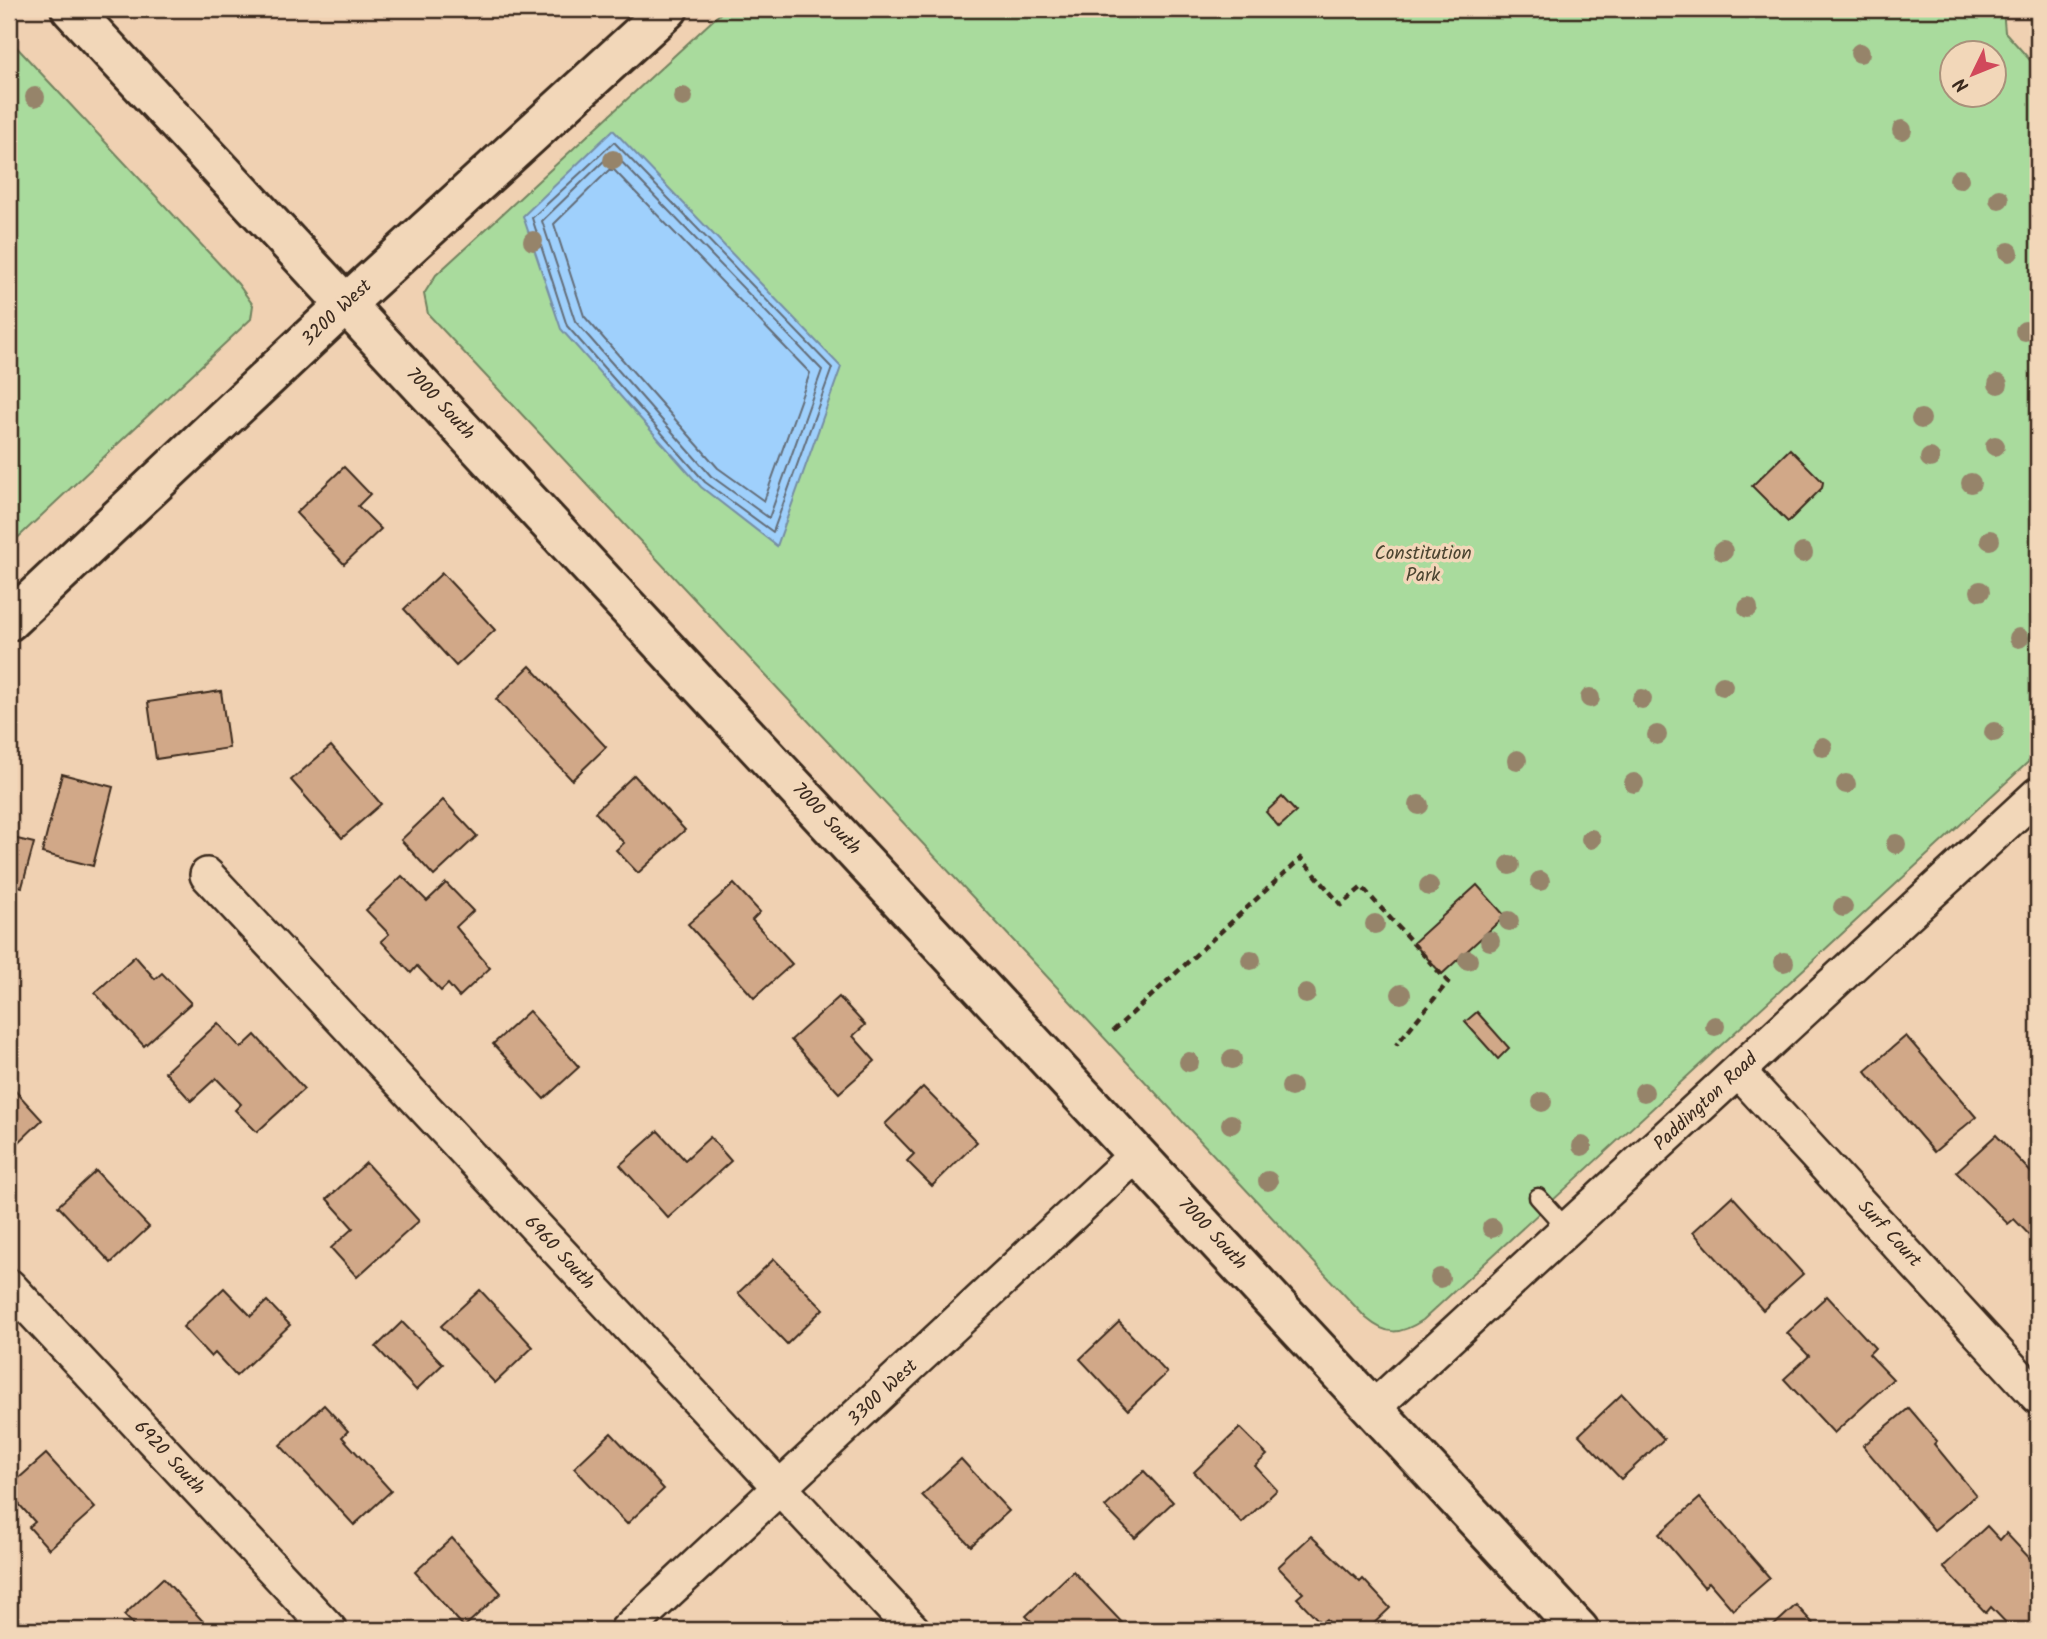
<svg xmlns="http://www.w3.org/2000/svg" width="2047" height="1639" viewBox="0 0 2047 1639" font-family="Kalam,sans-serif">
<rect width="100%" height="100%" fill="#f0d1b2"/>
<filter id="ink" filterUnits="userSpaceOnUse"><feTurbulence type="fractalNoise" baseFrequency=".0143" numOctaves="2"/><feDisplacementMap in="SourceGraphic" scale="14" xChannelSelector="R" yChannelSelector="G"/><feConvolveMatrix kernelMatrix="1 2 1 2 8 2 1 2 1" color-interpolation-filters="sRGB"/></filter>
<g filter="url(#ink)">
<g fill="#a9db9d" stroke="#72825e" stroke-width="2" fill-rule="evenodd">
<path d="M725 9H2003L2005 32 2038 69V753L1423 1320C1400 1335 1387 1336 1366 1318L428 314 424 294 436 275ZM1952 52H1994V94H1952Z"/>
<path d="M9 39 238 284 253 305 251 319 9 546Z"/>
</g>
<path fill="#9fd0fc" stroke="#778ea3" stroke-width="2" d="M613 130 841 367 777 546 701 487 561 329 523 216Z"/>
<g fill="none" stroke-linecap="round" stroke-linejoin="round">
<g stroke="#636c77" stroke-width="2">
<path d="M614 142 832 368 773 532 705 482 567 326 532 218Z"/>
<path d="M610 155H615L822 370 769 518 711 476 575 321 542 221Z"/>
<path d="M614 170 810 373 764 501 718 468 584 316 554 224 609 170Z"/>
</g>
</g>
<g fill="#d1a888" stroke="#3b2a1e" stroke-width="2">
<path d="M1790 449 1823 482 1822 488 1788 522 1752 486Z"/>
<path d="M344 467 370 494 358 506 381 529 344 564 296 513Z"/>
<path d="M442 573 495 630 456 666 404 609Z"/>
<path d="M530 666 606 747 572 780 496 699Z"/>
<path d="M221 691 229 748 156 759 148 702Z"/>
<path d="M331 746 381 804 342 838 291 780Z"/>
<path d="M62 774 113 787 93 866 42 853Z"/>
<path d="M634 775 685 830 638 873 616 850 624 843 595 812Z"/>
<path d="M1282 797 1296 812 1279 827 1266 812Z"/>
<path d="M443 800 477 836 434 876 401 840Z"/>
<path d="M9 837 34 843 22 887 9 883Z"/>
<path d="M402 876 427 901 446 883 473 911 456 927 490 968 459 997 448 984 441 991 417 966 411 973 381 941 389 934 366 910Z"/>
<path d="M734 884 760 912 752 920 792 964 754 998 688 924Z"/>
<path d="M1477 885 1505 916 1442 974 1413 943Z"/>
<path d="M135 956 155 979 162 973 191 1003 144 1046 95 993Z"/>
<path d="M839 997 865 1025 853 1036 875 1061 839 1093 791 1040Z"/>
<path d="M529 1011 579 1067 544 1099 493 1044Z"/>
<path d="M1477 1012 1509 1048 1498 1059 1465 1022Z"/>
<path d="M218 1023 241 1048 255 1035 304 1089 257 1132 235 1110 241 1104 216 1078 191 1101 165 1072Z"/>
<path d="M1906 1036 1976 1117 1934 1152 1865 1071Z"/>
<path d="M9 1084 42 1120 9 1152Z"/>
<path d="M923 1087 977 1142 932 1186 907 1161 914 1154 885 1124Z"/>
<path d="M658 1131 685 1160 710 1137 731 1161 668 1218 620 1165Z"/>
<path d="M1996 1135 2038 1180V1244L2014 1219 2008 1224 1956 1172Z"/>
<path d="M366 1163 419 1221 357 1277 331 1248 353 1228 327 1199Z"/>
<path d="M96 1171 149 1227 111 1263 58 1206Z"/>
<path d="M1732 1196 1803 1274 1763 1310 1693 1232Z"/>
<path d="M774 1259 823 1309 787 1344 738 1293Z"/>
<path d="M224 1288 251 1316 267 1301 290 1325 236 1376 215 1353 211 1357 183 1327Z"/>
<path d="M480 1290 533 1347 495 1383 441 1326Z"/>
<path d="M1827 1296 1875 1348 1869 1354 1893 1379 1834 1433 1784 1379 1809 1356 1787 1333Z"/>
<path d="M402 1322 443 1364 416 1390 376 1347Z"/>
<path d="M1119 1322 1167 1373 1128 1410 1080 1359Z"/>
<path d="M1622 1394 1664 1439 1621 1479 1579 1435Z"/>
<path d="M324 1405 348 1431 342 1437 391 1491 354 1525 280 1445Z"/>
<path d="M1909 1408 1937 1441 1934 1444 1976 1495 1934 1530 1863 1446Z"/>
<path d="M1240 1428 1267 1455 1255 1466 1277 1490 1242 1523 1194 1472Z"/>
<path d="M611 1433 664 1489 627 1524 574 1468Z"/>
<path d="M46 1454 95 1508 49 1549 29 1527 35 1522 9 1493V1487Z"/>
<path d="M961 1459 1009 1511 971 1546 922 1495Z"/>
<path d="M1144 1471 1173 1502 1135 1538 1105 1507Z"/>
<path d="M1700 1498 1770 1578 1733 1610 1709 1582 1704 1587 1659 1534Z"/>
<path d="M1987 1526 2000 1540 2006 1533 2035 1564 2029 1570 2038 1580V1630H2013L1991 1607 1986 1613 1943 1567Z"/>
<path d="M1311 1536 1360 1582 1363 1579 1390 1608 1367 1630H1337L1326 1619 1321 1623 1297 1598 1303 1593 1278 1567Z"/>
<path d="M452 1538 501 1593 464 1627 415 1572Z"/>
<path d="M1073 1571 1129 1630H1040L1026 1616Z"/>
<path d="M163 1578 211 1630H139L124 1615Z"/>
<path d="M1796 1605 1819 1630H1769Z"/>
<path d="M787 1620 797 1630H776Z"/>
</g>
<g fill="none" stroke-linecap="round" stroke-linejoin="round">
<g stroke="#3b2a1e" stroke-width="21">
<path id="lane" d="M1538 1197 1568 1230"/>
</g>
<g stroke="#3b2a1e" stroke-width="38">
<g id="street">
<path d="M207 875 913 1630"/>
<path d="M1739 1072 2038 1397"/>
<path d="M9 1286 330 1630"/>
<path d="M1373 1408 2038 794"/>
<path d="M627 1630 1137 1154"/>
</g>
</g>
<g stroke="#3b2a1e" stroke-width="44">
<g id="secondary">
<path d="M71 9 1579 1630"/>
<path d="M9 621 347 303 668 9"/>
</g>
</g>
<path stroke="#3b2a1e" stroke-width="4.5" stroke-dasharray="7 5" stroke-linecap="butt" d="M1113 1031 1301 858 1341 905 1362 887 1448 982 1396 1045"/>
<use href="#lane" stroke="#f2d7b9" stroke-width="16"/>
<use href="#street" stroke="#f2d7b9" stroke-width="33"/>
<use href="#secondary" stroke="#f2d7b9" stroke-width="38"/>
</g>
<g fill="#96846b">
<circle cx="1860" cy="53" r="10"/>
<circle cx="35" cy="97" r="10"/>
<circle cx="683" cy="97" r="10"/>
<circle cx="1902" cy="130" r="10"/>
<circle cx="613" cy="160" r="10"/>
<circle cx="1959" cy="179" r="10"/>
<circle cx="1999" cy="199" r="10"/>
<circle cx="533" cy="241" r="10"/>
<circle cx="2009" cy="252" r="10"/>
<circle cx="2025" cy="331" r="10"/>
<circle cx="1998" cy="384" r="10"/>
<circle cx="1921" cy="419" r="10"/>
<circle cx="1995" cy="446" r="10"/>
<circle cx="1930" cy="458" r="10"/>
<circle cx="1971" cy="483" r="10"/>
<circle cx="1990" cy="540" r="10"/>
<circle cx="1723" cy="551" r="10"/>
<circle cx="1803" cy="553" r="10"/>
<circle cx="1980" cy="591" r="10"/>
<circle cx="1748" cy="608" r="10"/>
<circle cx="2019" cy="638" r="10"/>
<circle cx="1723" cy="686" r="10"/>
<circle cx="1590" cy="698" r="10"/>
<circle cx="1642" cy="699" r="10"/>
<circle cx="1994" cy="732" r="10"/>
<circle cx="1657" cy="735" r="10"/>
<circle cx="1823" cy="747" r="10"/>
<circle cx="1517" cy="760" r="10"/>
<circle cx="1634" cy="783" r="10"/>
<circle cx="1846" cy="784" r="10"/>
<circle cx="1419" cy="805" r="10"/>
<circle cx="1591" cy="839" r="10"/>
<circle cx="1896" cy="844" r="10"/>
<circle cx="1510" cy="865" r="10"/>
<circle cx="1540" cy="881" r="10"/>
<circle cx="1429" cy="886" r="10"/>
<circle cx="1843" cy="907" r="10"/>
<circle cx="1509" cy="921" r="10"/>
<circle cx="1375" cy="924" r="10"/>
<circle cx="1490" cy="941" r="10"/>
<circle cx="1251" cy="960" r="10"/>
<circle cx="1468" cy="960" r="10"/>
<circle cx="1784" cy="962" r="10"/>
<circle cx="1306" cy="994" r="10"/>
<circle cx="1401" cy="994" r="10"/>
<circle cx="1715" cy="1026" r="10"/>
<circle cx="1232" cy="1059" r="10"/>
<circle cx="1189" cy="1062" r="10"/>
<circle cx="1291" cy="1087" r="10"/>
<circle cx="1644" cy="1092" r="10"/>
<circle cx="1542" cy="1102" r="10"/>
<circle cx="1231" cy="1124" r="10"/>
<circle cx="1582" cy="1146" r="10"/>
<circle cx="1268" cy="1181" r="10"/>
<circle cx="1492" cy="1228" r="10"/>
<circle cx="1440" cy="1278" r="10"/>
</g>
</g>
<g text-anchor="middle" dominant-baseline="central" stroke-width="7" stroke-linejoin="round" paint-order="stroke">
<g font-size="19" fill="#3b2a1e" stroke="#f2d7b9">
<text transform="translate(337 313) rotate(-43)">3200 West</text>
<text transform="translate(440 404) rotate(47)">7000 South</text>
<text transform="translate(826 819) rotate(47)">7000 South</text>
<text transform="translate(1706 1102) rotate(-43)">Paddington Road</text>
<text transform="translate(1212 1234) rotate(47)">7000 South</text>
<text transform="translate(1889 1234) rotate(47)">Surf Court</text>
<text transform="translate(559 1253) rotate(47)">6960 South</text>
<text transform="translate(883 1393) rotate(-43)">3300 West</text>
<text transform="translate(169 1458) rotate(47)">6920 South</text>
</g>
<g font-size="19" fill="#4c4531" stroke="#f2d7b9">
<text x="1423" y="554">Constitution<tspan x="1423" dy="22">Park</tspan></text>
</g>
</g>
<rect width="2047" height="1639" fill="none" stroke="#f2d7b9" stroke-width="35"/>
<rect x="18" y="18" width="2012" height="1604" fill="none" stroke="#3b2a1e" stroke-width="2.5" filter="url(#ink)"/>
<g transform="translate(1973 74) rotate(227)"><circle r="33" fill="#f2d7b9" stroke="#a9927b" stroke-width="2"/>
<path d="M0-5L12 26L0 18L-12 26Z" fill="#d1495b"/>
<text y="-10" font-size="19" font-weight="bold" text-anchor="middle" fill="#3b2a1e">N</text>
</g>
</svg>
